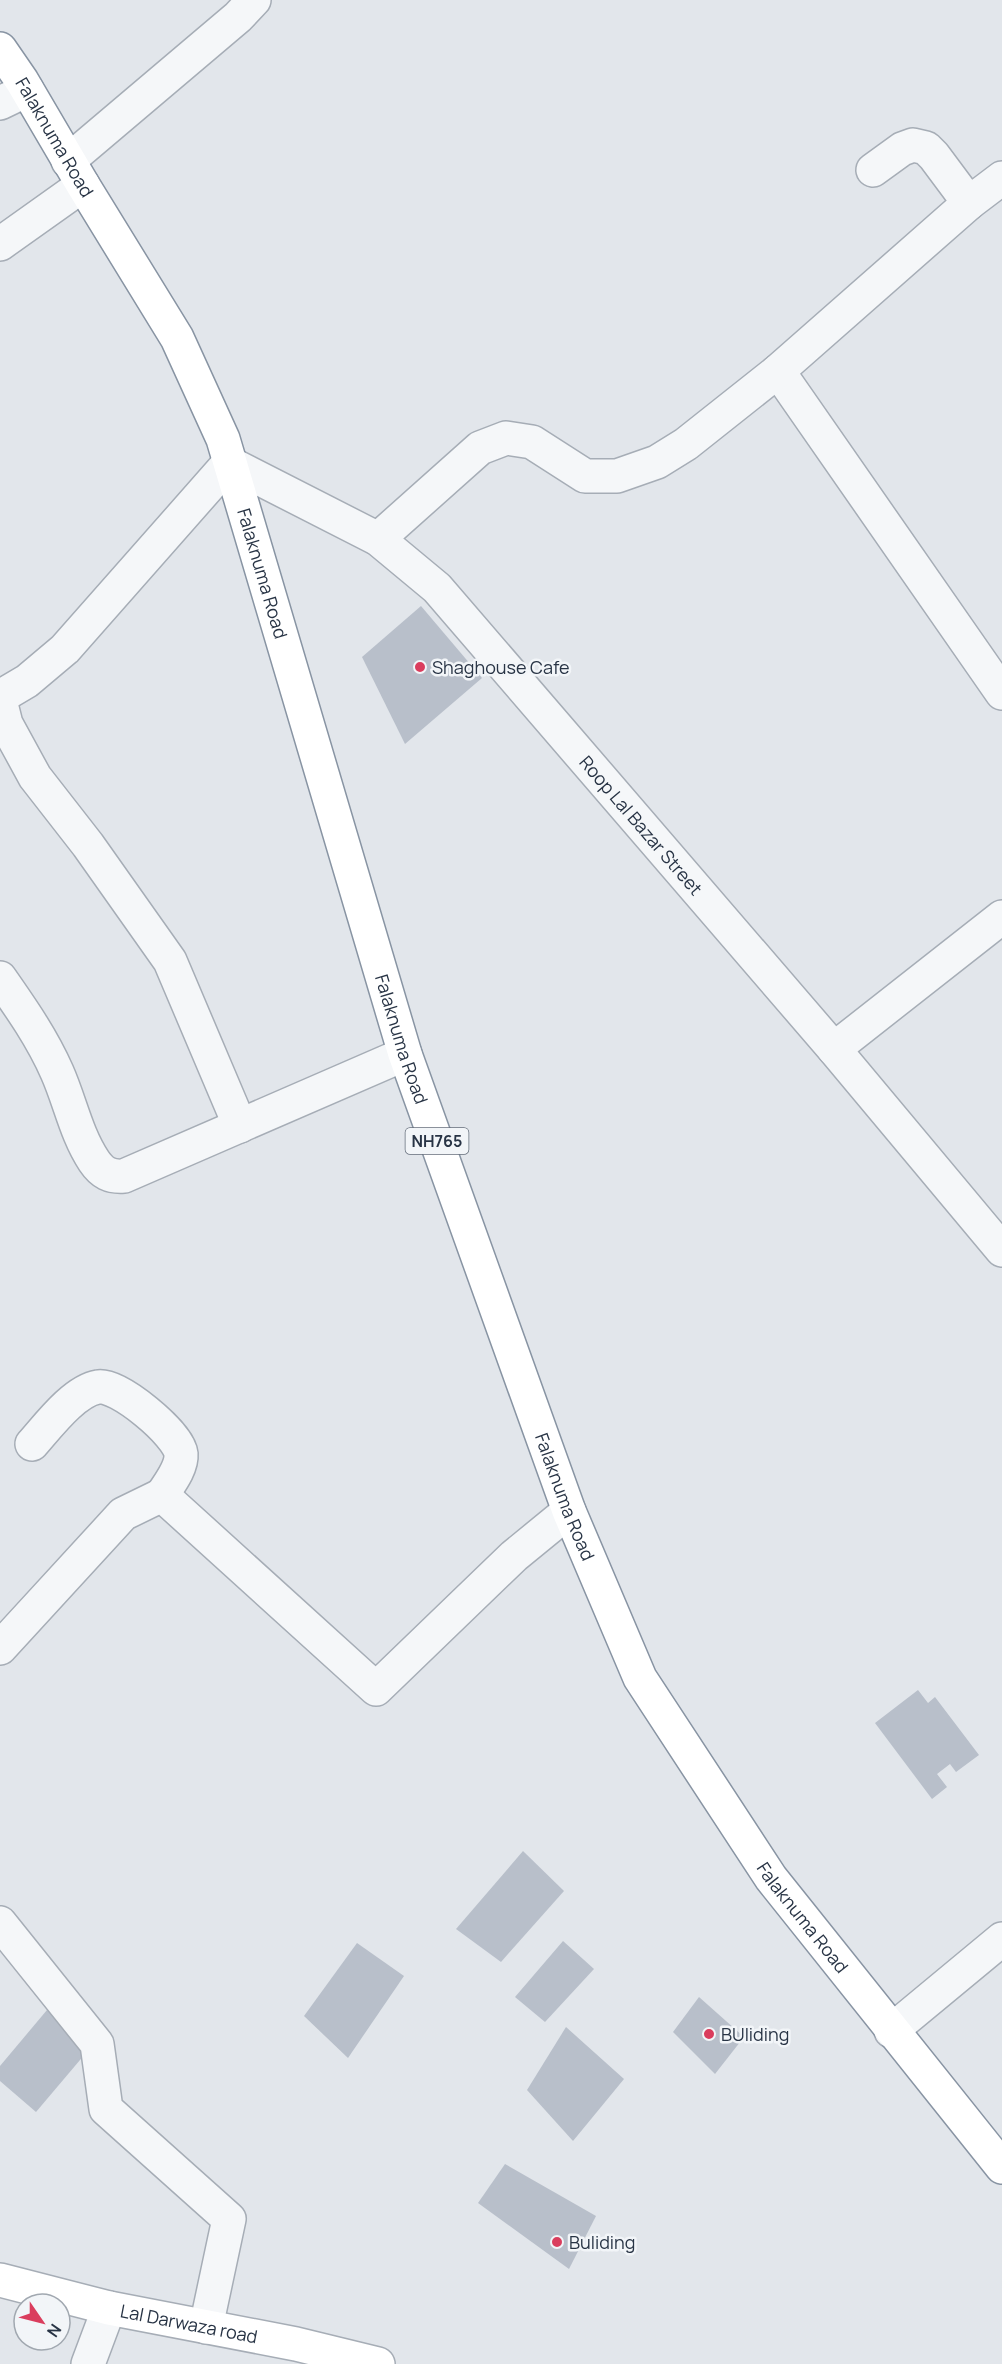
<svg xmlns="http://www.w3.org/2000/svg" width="1002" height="2364" viewBox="0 0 1002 2364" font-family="Manrope,sans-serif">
<rect width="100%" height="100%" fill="#e2e6eb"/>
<g fill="#b8bfca">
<path d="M421 606 482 678 405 744 362 657Z"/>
<path d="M918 1690 928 1703 935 1697 979 1755 956 1772 950 1764 937 1774 947 1787 932 1799 875 1723Z"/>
<path d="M523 1851 564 1891 501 1962 456 1929Z"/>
<path d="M563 1941 594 1969 545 2022 515 1997Z"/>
<path d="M357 1943 404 1976 348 2058 304 2016Z"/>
<path d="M699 1997 744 2037 715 2074 673 2032Z"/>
<path d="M47 2010 91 2047 36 2112 0 2081V2066Z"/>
<path d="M566 2027 624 2079 573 2141 527 2090Z"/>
<path d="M505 2164 596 2216 569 2269 478 2203Z"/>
</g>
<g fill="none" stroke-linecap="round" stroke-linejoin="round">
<g stroke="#a6adb6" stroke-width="36">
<g id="street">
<path d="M0 103 27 90"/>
<path d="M68 161 238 17 254 0"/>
<path d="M873 170 902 149 913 145 926 148 934 156 969 203"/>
<path d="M0 244 83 185"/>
<path d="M778 371 1002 693"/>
<path d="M378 539 480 448 506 438 532 442 585 476H617L657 462 686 444 778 371 969 203 1002 178"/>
<path id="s1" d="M0 697 27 681 65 649 229 463 378 539 437 588 834 1049 1002 1250"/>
<path d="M0 700 6 724 35 777 88 845 170 961 240 1126"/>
<path d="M0 978C21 1008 42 1038 57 1072 70 1101 76 1134 94 1161 102 1173 110 1177 124 1176L405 1054"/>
<path d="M834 1049 1002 917"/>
<path d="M32 1444C48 1426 74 1391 98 1387 117 1383 179 1434 181 1454 182 1468 169 1484 162 1495"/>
<path d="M0 1648 123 1514 162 1495 376 1689 514 1556 569 1511"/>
<path d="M0 1923 97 2044 106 2109 229 2219 206 2327"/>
<path d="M891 2031 1002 1939"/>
<path d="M88 2364 109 2308"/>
</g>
</g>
<g stroke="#a6adb6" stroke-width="36">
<g id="secondary">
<path id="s2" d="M0 2280 109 2308 296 2344 378 2364"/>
</g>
</g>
<g stroke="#8894a3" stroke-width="36">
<g id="highway">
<path id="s3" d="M0 49 22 81 83 185 177 338 223 439 405 1054 569 1511 640 1678 771 1878 1002 2167"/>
</g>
</g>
<use href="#street" stroke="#f5f7f9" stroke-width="33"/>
<use href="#secondary" stroke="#fff" stroke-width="33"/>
<use href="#highway" stroke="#fff" stroke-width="33"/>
</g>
<g fill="#da3d5d" stroke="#f2f5f8" stroke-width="2">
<circle cx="420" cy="667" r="6"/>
<circle cx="709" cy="2034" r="6"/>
<circle cx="557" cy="2242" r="6"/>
</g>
<g text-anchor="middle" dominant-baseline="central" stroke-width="5" stroke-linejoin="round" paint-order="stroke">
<rect fill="#f2f5f8" stroke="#656e7b" stroke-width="1.5" x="405.5" y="1128" width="63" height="26" rx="4.5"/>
<g font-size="16" font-weight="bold" fill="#283445">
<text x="437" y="1141">NH765</text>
</g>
<g font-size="18" fill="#283445" stroke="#f2f5f8">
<text stroke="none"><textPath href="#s3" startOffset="104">Falaknuma Road</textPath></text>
<text stroke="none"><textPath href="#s3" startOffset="590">Falaknuma Road</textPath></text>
<text stroke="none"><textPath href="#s1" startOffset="886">Roop Lal Bazar Street</textPath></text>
<text stroke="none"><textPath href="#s3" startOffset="1076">Falaknuma Road</textPath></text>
<text stroke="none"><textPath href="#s3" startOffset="1562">Falaknuma Road</textPath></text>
<text stroke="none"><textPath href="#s3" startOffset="2048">Falaknuma Road</textPath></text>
<text stroke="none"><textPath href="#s2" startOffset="194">Lal Darwaza road</textPath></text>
</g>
<g font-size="18" fill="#283445" stroke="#f2f5f8" text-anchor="start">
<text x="432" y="667">Shaghouse Cafe</text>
<text x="721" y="2034">BUliding</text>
<text x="569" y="2242">Buliding</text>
</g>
</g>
<g transform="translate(42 2322) rotate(125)"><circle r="28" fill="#f2f5f8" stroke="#a1a8b0" stroke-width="1.5"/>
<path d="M0-4.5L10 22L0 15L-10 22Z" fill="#da3d5d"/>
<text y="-9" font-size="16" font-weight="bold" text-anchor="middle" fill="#283445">N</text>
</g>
</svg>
